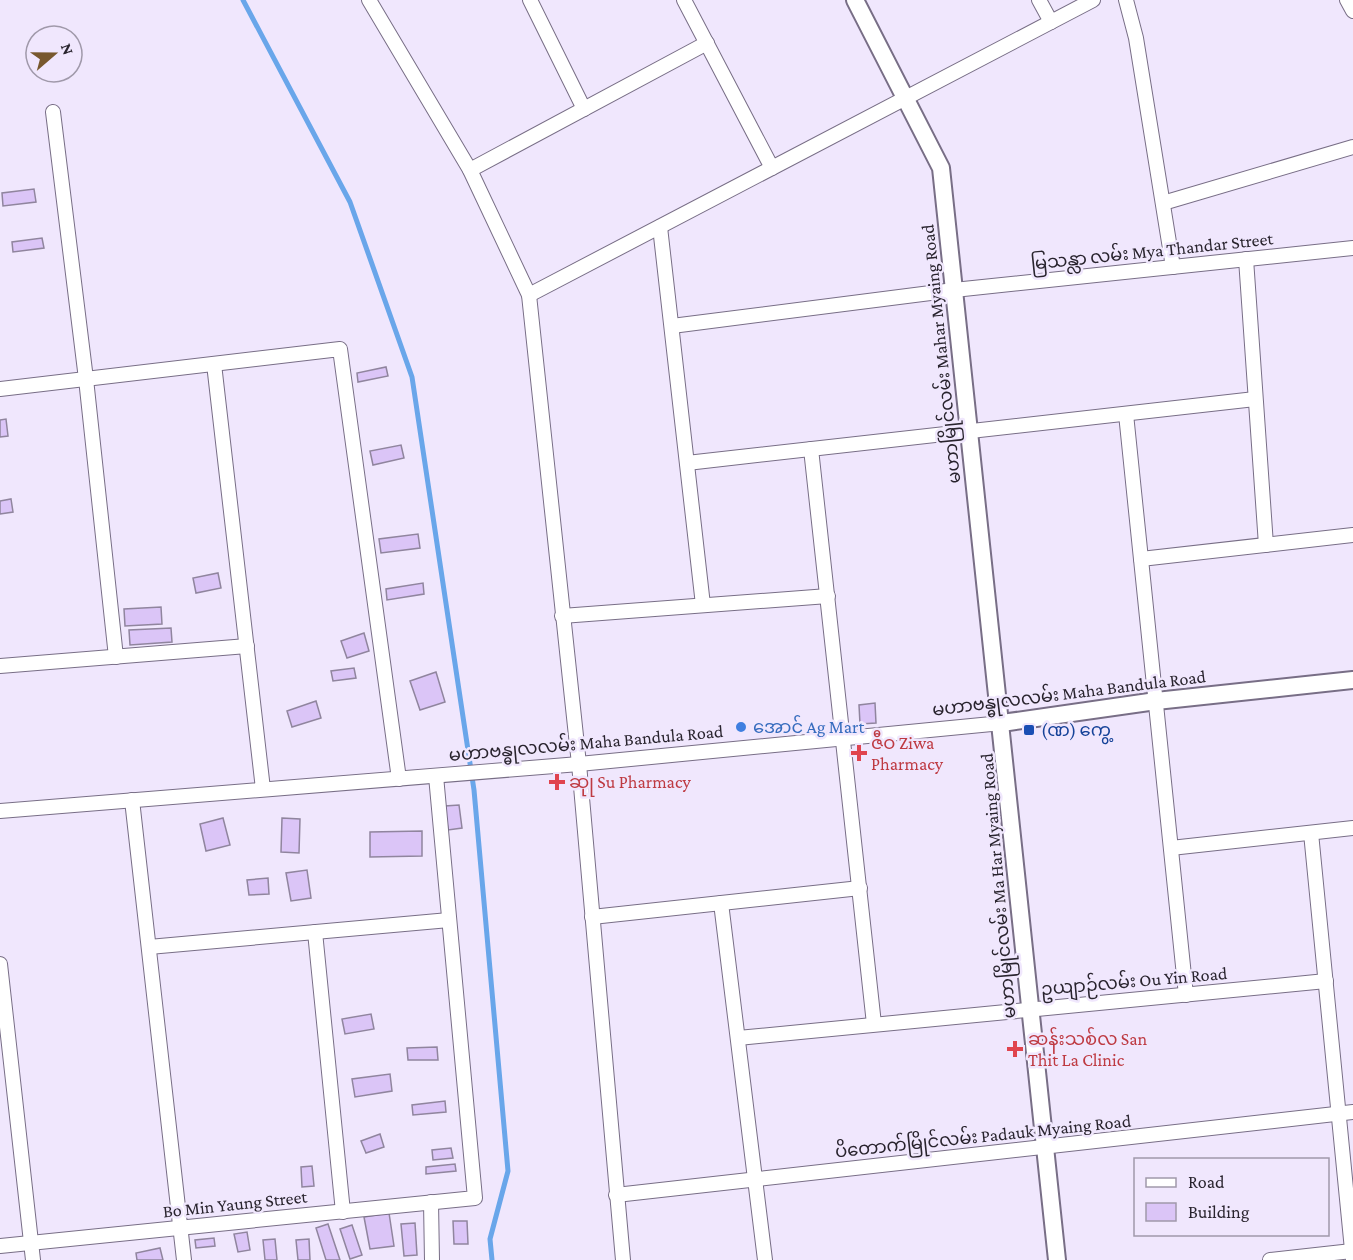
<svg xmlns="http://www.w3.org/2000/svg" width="1353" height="1260" viewBox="0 0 1353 1260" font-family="'Crimson Pro','Noto Sans Myanmar',serif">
<rect width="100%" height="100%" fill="#f0e7fd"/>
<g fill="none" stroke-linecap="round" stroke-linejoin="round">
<path stroke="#69a6ea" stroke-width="5" d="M243 0 350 202 412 377 474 790 508 1171 490 1239 492 1260"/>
</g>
<g fill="#dbc5f7" stroke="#90859e" stroke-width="1.5">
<path d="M34 189 36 202 3 206 2 193Z"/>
<path d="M42 238 44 248 13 252 12 242Z"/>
<path d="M386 367 388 376 358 382 357 373Z"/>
<path d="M6 419 8 436 0 437V420Z"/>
<path d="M401 445 404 458 373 465 370 451Z"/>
<path d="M11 499 13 512 0 514V501Z"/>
<path d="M418 534 420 548 381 553 379 539Z"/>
<path d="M218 573 221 588 196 593 193 578Z"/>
<path d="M423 583 424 594 387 600 386 589Z"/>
<path d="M161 607 162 624 125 626 124 609Z"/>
<path d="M171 628 172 642 130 645 129 630Z"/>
<path d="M364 633 369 651 347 658 341 641Z"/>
<path d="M354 668 356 678 333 681 331 671Z"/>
<path d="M436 672 445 702 420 710 410 681Z"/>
<path d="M316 701 321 718 292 727 287 711Z"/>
<path d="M875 703 876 723 860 724 859 705Z"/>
<path d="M459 805 462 828 448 830 445 806Z"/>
<path d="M223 818 230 845 206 851 200 824Z"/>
<path d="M282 818 300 819 299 853 281 852Z"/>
<path d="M422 831V856L370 857V832Z"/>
<path d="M307 870 311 898 291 901 286 873Z"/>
<path d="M268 878 269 894 249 895 247 880Z"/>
<path d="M371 1014 374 1029 345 1034 342 1019Z"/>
<path d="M437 1047 438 1060H408L407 1048Z"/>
<path d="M390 1074 392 1091 355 1097 352 1079Z"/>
<path d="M445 1101 446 1112 413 1115 412 1105Z"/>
<path d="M380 1134 384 1147 366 1153 361 1141Z"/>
<path d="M451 1148 453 1158 433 1160 432 1150Z"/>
<path d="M455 1164 456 1171 426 1174V1167Z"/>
<path d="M312 1166 314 1186 302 1187 301 1167Z"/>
<path d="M389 1213 394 1246 370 1249 364 1217Z"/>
<path d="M453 1221H467L468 1244H454Z"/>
<path d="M415 1223 417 1255 404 1256 401 1224Z"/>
<path d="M328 1224 340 1260H326L316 1228Z"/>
<path d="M352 1225 362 1255 350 1259 340 1229Z"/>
<path d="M247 1232 250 1250 238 1252 234 1234Z"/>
<path d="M214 1238 215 1246 196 1248 195 1240Z"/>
<path d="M275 1239 277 1260H265L263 1240Z"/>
<path d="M309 1239 310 1260H298L296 1240Z"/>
<path d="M160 1248 163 1260H137L136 1253Z"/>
</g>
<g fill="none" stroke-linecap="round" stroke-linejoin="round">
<g stroke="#786e86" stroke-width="16">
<g id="minor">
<path d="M369 0 470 170 529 295 579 764 623 1260"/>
<path d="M530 0 584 109"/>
<path d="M684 0 772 168"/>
<path d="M1039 0 1051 22"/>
<path d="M1126 0 1136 38 1173 267"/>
<path d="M1347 0 1353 11"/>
<path d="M53 112 86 379 116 657"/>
<path d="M470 170 707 43"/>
<path d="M1163 203 1353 147"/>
<path d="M660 227 703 605"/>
<path d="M1246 259 1266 545"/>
<path d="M529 295 1093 0"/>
<path d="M672 326 954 290 1353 248"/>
<path d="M214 364 263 789"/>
<path d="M0 389 340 349 399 779"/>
<path d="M1126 414 1186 995"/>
<path d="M811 449 874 1024"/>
<path d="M687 463 1255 399"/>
<path d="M1141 559 1353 535"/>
<path d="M562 616 828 596"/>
<path d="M0 666 247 646"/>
<path d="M132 800 184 1260"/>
<path d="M0 811 579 764 1002 723"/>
<path d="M1311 833 1353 1260"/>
<path d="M1171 848 1353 828"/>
<path d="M721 903 765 1260"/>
<path d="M592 917 860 888"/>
<path d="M315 932 343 1212"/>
<path d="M149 947 449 920"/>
<path d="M0 964 33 1260"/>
<path d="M738 1038 1326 981"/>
<path d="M616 1195 1353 1112"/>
<path d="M431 1202 432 1260"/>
<path d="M0 1246 475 1198 436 776"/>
<path d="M1270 1260 1352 1251"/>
</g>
</g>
<g stroke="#786e86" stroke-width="20">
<g id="tertiary">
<path d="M855 0 941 168 1057 1260"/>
<path d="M1002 723 1156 701 1353 680"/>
</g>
</g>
<use href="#minor" stroke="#fff" stroke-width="14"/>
<use href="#tertiary" stroke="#fff" stroke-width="16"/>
</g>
<circle fill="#3f7fe0" stroke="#f0e7fd" stroke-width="2" cx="741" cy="727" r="6"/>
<rect fill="#1a4fb4" stroke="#f0e7fd" stroke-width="2" x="1023" y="724" width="12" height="12" rx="3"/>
<g fill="#e0444e" stroke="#f0e7fd" stroke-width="2">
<path d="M856 744h6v6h6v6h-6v6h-6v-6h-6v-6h6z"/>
<path d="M554 773h6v6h6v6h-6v6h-6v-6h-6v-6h6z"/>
<path d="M1012 1040h6v6h6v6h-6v6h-6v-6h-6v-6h6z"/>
</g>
<g text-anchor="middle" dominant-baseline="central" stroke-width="5" stroke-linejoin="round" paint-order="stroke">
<g font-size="18" fill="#29242e" stroke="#f0e7fd">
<text transform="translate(1152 251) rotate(-6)">မြသန္လာ လမ်း Mya Thandar Street</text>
<text transform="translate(941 354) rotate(-96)">မဟာမြိုင်လမ်း Mahar Myaing Road</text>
<text transform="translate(1069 693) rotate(-7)">မဟာဗန္ဓုလလမ်း Maha Bandula Road</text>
<text transform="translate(586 743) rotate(-5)">မဟာဗန္ဓုလလမ်း Maha Bandula Road</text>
<text transform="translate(998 886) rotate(-95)">မဟာမြိုင်လမ်း Ma Har Myaing Road</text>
<text transform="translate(1134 981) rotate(-5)">ဥယျာဉ်လမ်း Ou Yin Road</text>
<text transform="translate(983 1136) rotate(-6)">ပိတောက်မြိုင်လမ်း Padauk Myaing Road</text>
<text transform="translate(235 1204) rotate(-6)">Bo Min Yaung Street</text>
</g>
<g font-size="18" fill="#366cbe" stroke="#f0e7fd" text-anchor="start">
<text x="753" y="727">အောင် Ag Mart</text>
</g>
<g font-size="18" fill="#164399" stroke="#f0e7fd" text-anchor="start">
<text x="1041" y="730">(ဏ) ကွေ့</text>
</g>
<g font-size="18" fill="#be3a42" stroke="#f0e7fd" text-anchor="start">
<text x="871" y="743">ဇီဝ Ziwa<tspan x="871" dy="21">Pharmacy</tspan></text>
<text x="569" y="782">ဆုု Su Pharmacy</text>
<text x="1028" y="1039">ဆန်းသစ်လ San<tspan x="1028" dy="21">Thit La Clinic</tspan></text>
</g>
</g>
<rect x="1134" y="1158" width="195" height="78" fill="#f0e7fd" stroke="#a099aa" stroke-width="1.5"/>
<rect x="1146" y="1178" width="30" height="9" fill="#ffffff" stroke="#a099aa" stroke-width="1.5"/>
<text x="1188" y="1188" font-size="18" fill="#29242e">Road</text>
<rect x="1146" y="1203" width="30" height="18" fill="#dbc5f7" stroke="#a099aa" stroke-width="1.5"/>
<text x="1188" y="1218" font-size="18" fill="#29242e">Building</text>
<g transform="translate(54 54) rotate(70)"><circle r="28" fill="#f0e7fd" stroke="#a099aa" stroke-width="1.5"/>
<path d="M0-4.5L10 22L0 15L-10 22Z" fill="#78582e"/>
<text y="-9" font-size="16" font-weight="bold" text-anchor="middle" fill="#29242e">N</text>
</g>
</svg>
